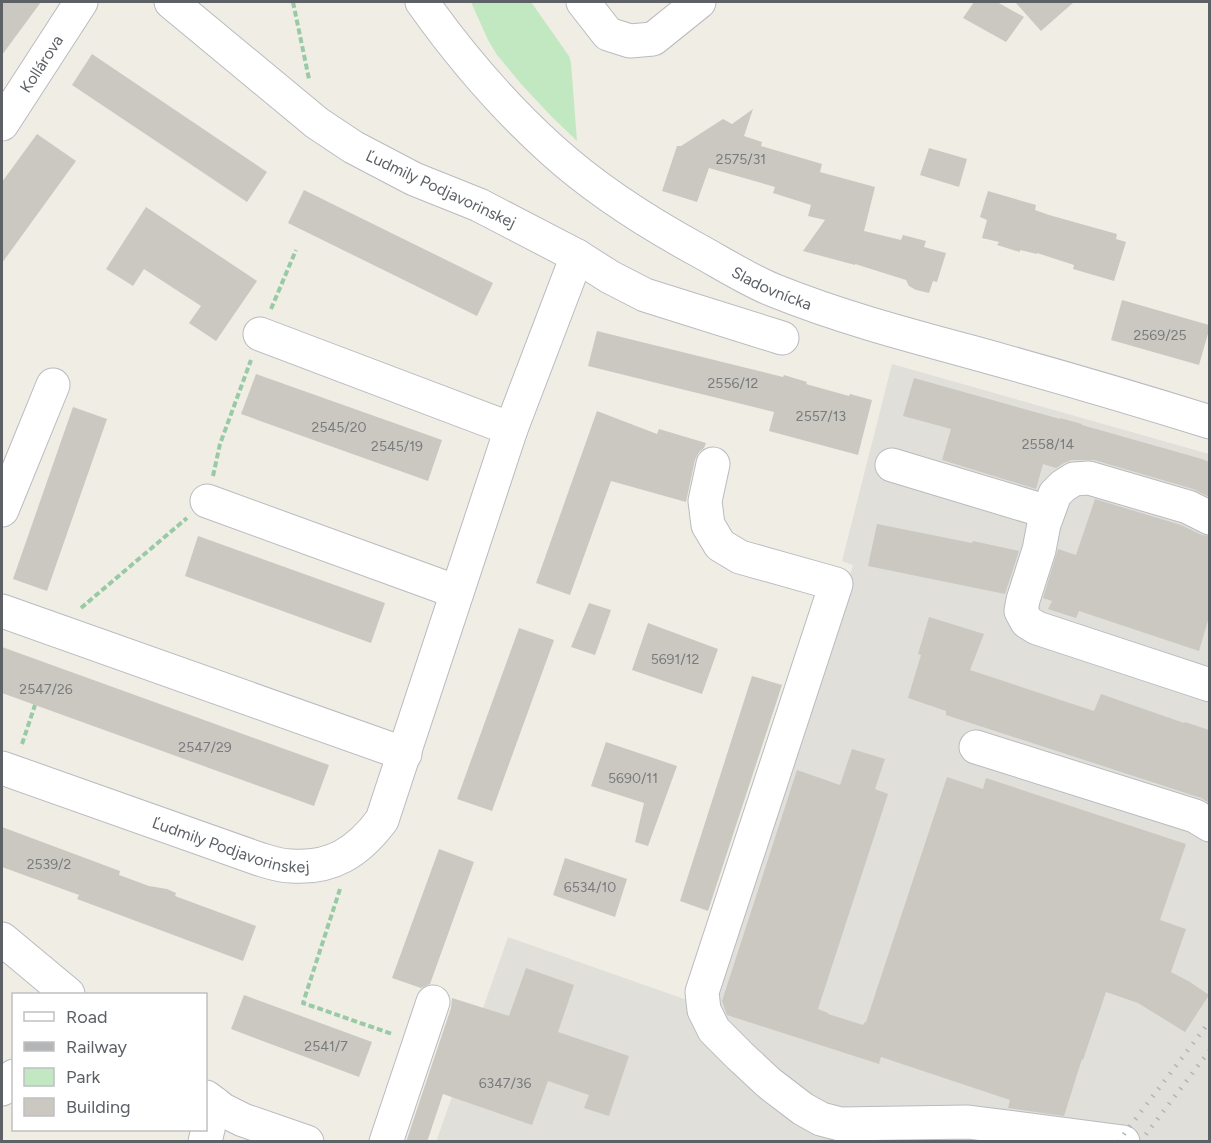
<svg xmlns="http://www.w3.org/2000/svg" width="1211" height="1143" viewBox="0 0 1211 1143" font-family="Figtree,sans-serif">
<rect width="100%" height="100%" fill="#f0ede5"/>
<path fill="#e1dfda" d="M892 364 1209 454V1141L436 1142 508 937 687 1000 787 710 814 705 853 565 842 561Z"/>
<path fill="#c2e8c1" d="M471 2H531L569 56 571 63 577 141 552 117 522 85 497 55 488 40Z"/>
<g fill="#cbc8c2">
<path d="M2 2H41L2 55Z"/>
<path d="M974 2H997L1024 17 1006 42 963 18Z"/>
<path d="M1015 2H1074L1041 31Z"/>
<path d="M92 54 267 172 247 202 72 85Z"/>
<path d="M753 109 744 136 762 142 761 146 822 164 820 172 875 187 864 231 901 240 903 235 926 241 924 247 946 253 937 282 933 281 929 293 916 290 909 286 906 280 855 264V265L803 251 825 220 808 216 811 205 773 193 775 187 709 168 697 202 662 191 677 146H681L723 119 732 124Z"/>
<path d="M37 134 76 161 2 263V182Z"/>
<path d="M929 148 967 159 959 187 920 175Z"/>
<path d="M304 190 493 283 477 316 288 223Z"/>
<path d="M988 191 1036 205 1035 210 1049 215 1117 234 1116 239 1126 242 1114 281 1073 269 1074 265 1037 253V254L1020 250V252L997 245 999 242 982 238 987 220 980 217Z"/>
<path d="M146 207 257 281 216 341 189 323 201 306 144 269 133 286 106 269Z"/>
<path d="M1122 300 1209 325V330L1199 365 1111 340Z"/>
<path d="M597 331 783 377 784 375 807 382 806 384 849 396 850 394 872 400 858 455 769 431 774 412 588 366Z"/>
<path d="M256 374 442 440 428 481 241 414Z"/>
<path d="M914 378 1060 419V418L1082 424V425L1202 459 1209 462V497L1193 489 1094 460H1072L1064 463 1056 468 1043 464 1036 489 942 460 951 429 903 416Z"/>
<path d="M73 407 107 419 47 591 13 579Z"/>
<path d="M597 411 657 434 659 429 706 443 704 448 699 452 695 460 686 502 611 481 570 595 536 583Z"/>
<path d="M1095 499 1181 525 1202 535 1209 536V617L1199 651 1079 611 1076 618 1048 609 1052 601 1043 598 1058 549 1076 555Z"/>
<path d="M877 524 972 543 973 541 1019 551 1005 594 868 566Z"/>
<path d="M198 536 385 603 371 643 185 576Z"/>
<path d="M589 603 611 610 595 655 571 647Z"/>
<path d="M929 617 984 634 970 670 1094 711 1101 694 1184 723 1185 722 1209 730V803L1201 798 946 715V711L908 698 921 655 918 654Z"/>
<path d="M648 623 718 649 702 694 632 670Z"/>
<path d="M519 628 554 640 492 811 457 799Z"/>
<path d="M2 647 329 765 314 806 2 693Z"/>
<path d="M752 676 782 685 708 911 680 901Z"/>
<path d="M606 742 677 766 648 846 635 842 644 803 591 786Z"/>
<path d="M852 749 885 759 875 789 888 794 818 1009 828 1013V1014L863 1025 865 1022H866L947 777 983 789 986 778 1186 844 1160 920 1186 929 1171 972 1190 982 1209 995 1185 1032 1138 1003 1106 992 1083 1060 1082 1059 1064 1116 1008 1108 1010 1100 881 1057 879 1064 727 1015 722 1001 797 770 840 785Z"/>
<path d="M2 827 120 871 119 875 149 886 167 889 176 893 175 896 256 926 243 961 77 899 79 895 2 867Z"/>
<path d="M439 849 474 862 430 984 421 988 392 978Z"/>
<path d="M565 858 627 879 615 917 553 895Z"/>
<path d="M526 968 574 985 558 1032 629 1056 609 1116 584 1108 589 1095 548 1081 532 1125 443 1094 427 1142H406L451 1008 452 998 509 1016Z"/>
<path d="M244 995 372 1042 359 1077 231 1029Z"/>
</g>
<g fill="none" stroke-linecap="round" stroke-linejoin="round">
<g stroke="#b8bbbf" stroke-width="35">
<g id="minor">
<path id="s1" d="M422 2C461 57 502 105 552 150 595 189 645 221 696 249 720 262 748 280 773 290 837 316 904 334 971 352 1051 374 1130 397 1210 422"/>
<path d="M583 2 608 34 630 41 653 39 699 2"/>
<path id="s2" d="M2 124 81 2"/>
<path d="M577 256 610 277 645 295 782 338"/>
<path d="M260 334 511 429"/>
<path d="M713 464 705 501 708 525 720 545 740 557 836 584 702 992 704 1010 714 1030 740 1056 769 1083 803 1109 821 1119 840 1124 968 1122 1123 1142"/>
<path d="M892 465 1048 512"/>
<path d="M207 501 457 592"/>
<path d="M2 510 53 385"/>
<path d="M1210 518 1188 507 1089 478 1074 479 1063 486 1055 494 1044 524 1039 550 1023 600 1021 611 1027 622 1037 628 1210 685"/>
<path d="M2 611 405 754"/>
<path d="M976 747 1195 816 1210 825"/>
<path id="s3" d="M2 768 259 859C269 862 280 866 291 866 332 869 358 852 382 820L511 429 577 256 479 205 414 179 353 147 317 123 171 2"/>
<path d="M2 939 68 994"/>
<path d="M2 1089 14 1076"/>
<path d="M206 1097 223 1110 243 1120 307 1142"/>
<path d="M205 1142 214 1103"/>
<path d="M386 1142 433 1002"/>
</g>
</g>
<g stroke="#99caa6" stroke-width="4" stroke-dasharray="6 3" stroke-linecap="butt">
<path d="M293 2 309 79"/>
<path d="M271 309 296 250"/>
<path d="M213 476 220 444 251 360"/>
<path d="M81 608 187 518"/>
<path d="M22 744 35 705"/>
<path d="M340 889 303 1003 392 1034"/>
</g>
<use href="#minor" stroke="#fff" stroke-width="33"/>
<g stroke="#b4b5b6" stroke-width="4.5" stroke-dasharray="1.5 8" stroke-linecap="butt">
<path d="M1118 1142 1210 1021"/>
<path d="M1140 1142 1210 1050"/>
</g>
</g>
<g text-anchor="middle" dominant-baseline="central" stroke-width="4.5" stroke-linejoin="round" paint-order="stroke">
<g font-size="14" fill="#787b7d">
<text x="741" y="159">2575/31</text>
<text x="1160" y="335">2569/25</text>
<text x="733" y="383">2556/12</text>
<text x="821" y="416">2557/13</text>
<text x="339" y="427">2545/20</text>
<text x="1048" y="444">2558/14</text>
<text x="397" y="446">2545/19</text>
<text x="675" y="659">5691/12</text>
<text x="46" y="689">2547/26</text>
<text x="205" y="747">2547/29</text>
<text x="633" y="778">5690/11</text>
<text x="49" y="864">2539/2</text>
<text x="590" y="887">6534/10</text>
<text x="326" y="1046">2541/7</text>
<text x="505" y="1083">6347/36</text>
</g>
<g font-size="16" fill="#5d6166" stroke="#fff">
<text stroke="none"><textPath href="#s2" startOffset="72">Kollárova</textPath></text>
<text transform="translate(441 189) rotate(25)">Ľudmily Podjavorinskej</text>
<text stroke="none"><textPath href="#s1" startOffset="458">Sladovnícka</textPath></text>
<text stroke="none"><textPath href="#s3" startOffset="242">Ľudmily Podjavorinskej</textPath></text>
</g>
</g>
<rect width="1211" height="1143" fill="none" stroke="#5d6166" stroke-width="6"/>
<rect x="12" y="993" width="195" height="138" fill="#ffffff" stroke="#bec0c2" stroke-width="1.5"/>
<rect x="24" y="1012" width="30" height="9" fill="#ffffff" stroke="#bec0c2" stroke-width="1.5"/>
<text x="66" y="1023" font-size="18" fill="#5d6166">Road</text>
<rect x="24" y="1042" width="30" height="9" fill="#b4b5b6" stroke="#bec0c2" stroke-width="1.5"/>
<text x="66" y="1053" font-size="18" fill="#5d6166">Railway</text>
<rect x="24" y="1068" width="30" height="18" fill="#c2e8c1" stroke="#bec0c2" stroke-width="1.5"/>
<text x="66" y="1083" font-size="18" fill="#5d6166">Park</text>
<rect x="24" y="1098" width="30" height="18" fill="#cbc8c2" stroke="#bec0c2" stroke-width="1.5"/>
<text x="66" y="1113" font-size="18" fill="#5d6166">Building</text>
</svg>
